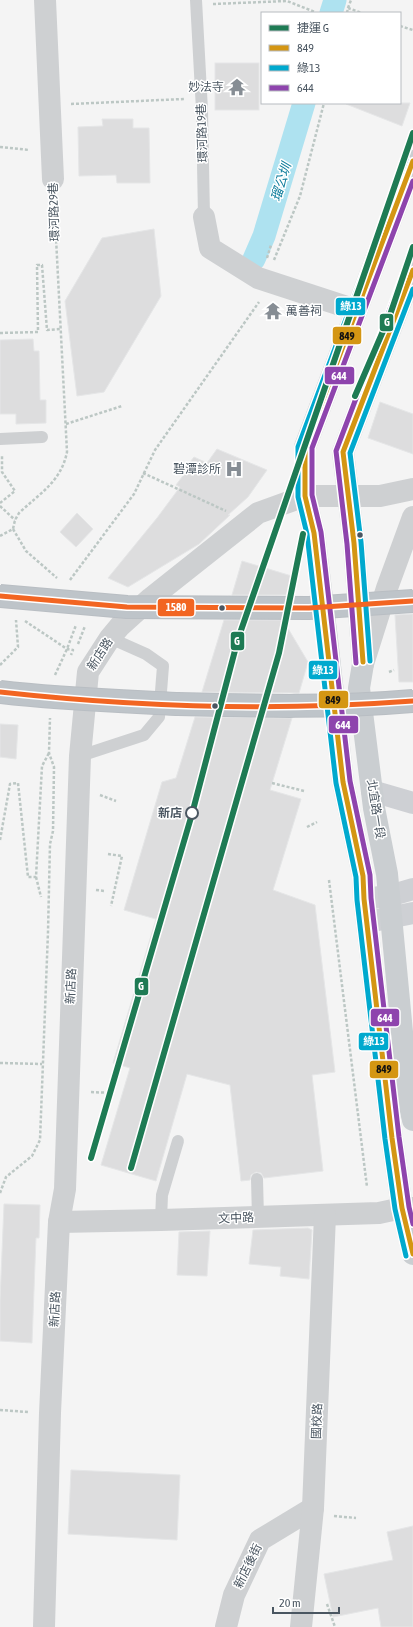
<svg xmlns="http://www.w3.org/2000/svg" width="413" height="1627" viewBox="0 0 413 1627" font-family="'Asap Condensed','Noto Sans TC',sans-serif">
<rect width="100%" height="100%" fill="#f4f4f4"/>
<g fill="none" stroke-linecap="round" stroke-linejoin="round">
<g stroke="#aee2f0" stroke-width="23">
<path d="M331 13 335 0"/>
<path d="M254 259 264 236 304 103"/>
</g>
</g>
<g fill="#ddddde" stroke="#e5e6e7">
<rect x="215" y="63" width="44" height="47"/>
<path d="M346 103H410L402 126 346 104Z"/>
<path d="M102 119H133V128H149L150 183H117L116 175 79 176 78 127 103 126Z"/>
<path d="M154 229 161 296 104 392 77 396 65 301 102 238Z"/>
<path d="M33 339 34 351H39L40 400H46V423L16 424V414H0V340Z"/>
<path d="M380 402 413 414V454L368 438Z"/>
<path d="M217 449 267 470 248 497 228 515H230L199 544 128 587 108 578 157 518 180 487 176 485 185 473 183 471 194 457 207 463Z"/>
<path d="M77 513 93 529 76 547 60 532Z"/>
<path d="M242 561 295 577 290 595H232Z"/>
<path d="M413 614V682H399L395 615Z"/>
<path d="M224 620H283L308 662 299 693 202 692Z"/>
<path d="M195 717 292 718 270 790 301 799 273 890 315 905 335 1072 312 1075 323 1171 264 1178 261 1173 256 1172 251 1175 250 1180 241 1181 230 1085 187 1074 156 1181 101 1165 130 1068 113 1063 156 919 124 910 162 782 176 778Z"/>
<path d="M0 724 18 725 16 759 0 757Z"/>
<path d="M4 1204 40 1205 39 1238H36L32 1343 0 1341V1300Z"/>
<path d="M308 1228 312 1230 309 1279 280 1276 281 1267 249 1264 253 1230Z"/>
<path d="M210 1231 207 1276 177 1275 179 1232Z"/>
<path d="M71 1470 180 1475 177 1540 68 1534Z"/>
<path d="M413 1526V1627H381L378 1608 333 1617 324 1574 393 1560 387 1532Z"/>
</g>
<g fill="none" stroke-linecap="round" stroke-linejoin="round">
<g stroke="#bcc7c4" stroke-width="2.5" stroke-dasharray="3 2" stroke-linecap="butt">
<path d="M213 4 287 1 315 12"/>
<path d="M348 8 351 0"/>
<path d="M347 13 348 8 362 13"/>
<path d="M400 26 413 30"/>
<path d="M71 104 184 99"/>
<path d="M0 147 29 150"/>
<path d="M267 258 271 245"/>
<path d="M274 260 300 196 324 103"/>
<path d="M0 333 38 332 37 265H42L47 330 60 329"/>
<path d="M66 424 122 406"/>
<path d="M143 473 226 511"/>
<path d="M0 503 15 491 2 472V455"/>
<path d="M0 506 15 520"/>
<path d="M13 529 26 551 57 578"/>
<path d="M0 536 13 529 15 520 19 513C40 493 61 482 67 452L54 199"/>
<path d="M70 580 134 494 155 450 259 302"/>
<path d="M25 621 67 649 73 650 71 655"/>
<path d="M78 644 85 626"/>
<path d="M0 665 18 647 16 620"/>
<path d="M389 672 394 670"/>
<path d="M55 675 67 649 76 625"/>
<path d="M272 783 304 791"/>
<path d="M100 795 116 801"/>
<path d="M307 827 317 822"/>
<path d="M0 840 10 784 18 783 28 877H36L42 766 49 753"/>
<path d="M108 854 122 856 111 906"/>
<path d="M36 877 41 897"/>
<path d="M329 880 367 1187"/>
<path d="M96 890 105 891"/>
<path d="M0 1063 42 1064"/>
<path d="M91 1092 112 1093 120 1065"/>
<path d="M0 1193 6 1177 32 1156 40 1140 48 932 50 844 53 831 54 767 49 753 50 718"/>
<path d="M0 1410 28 1412"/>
<path d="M334 1516 356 1518"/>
<path d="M327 1604 335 1627"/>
</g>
<g stroke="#ced0d2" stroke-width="12">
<path d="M196 0 202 110 204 217"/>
<path d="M0 439 42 437"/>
<path d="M80 756 144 735 159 717 163 666 146 654 110 638"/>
<path d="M257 1179 258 1218"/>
<path d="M161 1220 162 1195 178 1141"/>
</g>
<g stroke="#ced0d2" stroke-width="22">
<path d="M45 0 53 179"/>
<path d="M204 217 210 248 258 278 356 310"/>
<path d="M363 664 387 588 413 517"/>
<path d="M59 1222 161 1220 379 1213 402 1208H413"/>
<path d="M44 1627 50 1413 59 1222 65 1189 80 756 88 672 110 638 120 626 151 598 258 513 305 496H380L413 489"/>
<path d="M226 1627 234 1595 260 1540 313 1508"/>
<path d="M301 1627 313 1508 325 1215"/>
</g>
<g stroke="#ced0d4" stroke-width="22">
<path d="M372 791 413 803"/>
<path d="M364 899 389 896 413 889"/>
<path d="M368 922 413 913"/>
</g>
<g stroke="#caced1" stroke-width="22">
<path d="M413 161 305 447V496L314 533 327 639 343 782 363 876 364 899 392 1138 402 1208 413 1254"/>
<path d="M413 270 343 452 354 543 363 664 359 688 374 808 387 874 404 1053V1081L413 1120"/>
</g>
<g stroke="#b9bec3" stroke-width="24" stroke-linecap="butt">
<g id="highway-bridge">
<path d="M0 596 127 607 309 608 413 601"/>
<path d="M0 692C58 699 117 701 176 704 256 706 333 708 413 701"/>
</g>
</g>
<use href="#highway-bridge" stroke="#bec4c9" stroke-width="22"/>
<g stroke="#fff" stroke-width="8">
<g id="bus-1">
<path d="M413 161 305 447V496L314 533 343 782 363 876 364 899 392 1138 402 1208 413 1254"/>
<path d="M363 662 354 543 343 452 413 270"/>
</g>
</g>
<g stroke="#fff" stroke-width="8">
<g id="bus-2">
<path d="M370 661 361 542 350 453 413 289"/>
<path d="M406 1256 395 1209 385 1139 357 900 356 877 336 783 307 534 298 497V447L406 159"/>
</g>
</g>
<g stroke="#fff" stroke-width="8">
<g id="bus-3">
<path d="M413 181 312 448V495L321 532 350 781 370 875 371 898 399 1137 409 1207 413 1224"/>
<path d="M356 663 347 544 336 451 406 267"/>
</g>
</g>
<g stroke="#fff" stroke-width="8">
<g id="bus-4">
<path d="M0 596 127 607 309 608 413 601"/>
<path d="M0 692C135 707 278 711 413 701"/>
</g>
</g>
<use href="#bus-1" stroke="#d49613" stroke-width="5"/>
<use href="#bus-2" stroke="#00a9ce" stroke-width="5"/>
<use href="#bus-3" stroke="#8e44ad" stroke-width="5"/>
<use href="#bus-4" stroke="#f26522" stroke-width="5"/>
<g stroke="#fff" stroke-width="9">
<g id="metro-1">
<path d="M355 396 390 315 413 247"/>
<path d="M91 1158 192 814 238 639 413 133"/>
<path d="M131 1168 279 653 303 534"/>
</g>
</g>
<use href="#metro-1" stroke="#1e7b54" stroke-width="6"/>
</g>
<defs>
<g id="temple-bare" transform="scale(1.38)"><path d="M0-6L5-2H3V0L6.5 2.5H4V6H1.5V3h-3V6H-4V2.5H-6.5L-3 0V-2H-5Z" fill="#868d94" stroke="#fff" stroke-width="2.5" paint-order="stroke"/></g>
<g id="hospital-bare" transform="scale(1.38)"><path d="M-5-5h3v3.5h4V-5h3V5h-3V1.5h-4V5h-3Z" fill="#868d94" stroke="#fff" stroke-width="2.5" paint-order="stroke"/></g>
</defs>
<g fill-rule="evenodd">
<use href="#temple-bare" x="237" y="87"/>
<use href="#temple-bare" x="273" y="311"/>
<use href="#hospital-bare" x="234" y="469"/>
</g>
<g fill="#4a5661" stroke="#fff" stroke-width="1.5">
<circle cx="360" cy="535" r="3.5"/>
<circle cx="222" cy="608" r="3.5"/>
<circle cx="215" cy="706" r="3.5"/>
</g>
<circle fill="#fff" stroke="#4a5661" stroke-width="2" cx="192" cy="813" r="6"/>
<g text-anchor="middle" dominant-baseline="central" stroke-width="3" stroke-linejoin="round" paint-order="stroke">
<g font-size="12" fill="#4a5661" stroke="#fff" text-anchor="end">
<text x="224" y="87">妙法寺</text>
<text x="286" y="311" text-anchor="start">萬善祠</text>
<text x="221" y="469">碧潭診所</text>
</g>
<g font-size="12" fill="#4a5661" stroke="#fff">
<text transform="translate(202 133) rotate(-92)">環河路19巷</text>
<text transform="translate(54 212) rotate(-92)">環河路29巷</text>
<text transform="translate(100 654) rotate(-57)">新店路</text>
<text transform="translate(376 809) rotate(81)">北宜路一段</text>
<text transform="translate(71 986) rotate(-88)">新店路</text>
<text transform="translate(236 1218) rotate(-2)">文中路</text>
<text transform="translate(55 1309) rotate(-88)">新店路</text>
<text transform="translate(317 1421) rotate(-88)">國校路</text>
<text transform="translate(248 1566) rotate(-64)">新店後街</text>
</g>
<g font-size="12" font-weight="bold" fill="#4a5661" stroke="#fff" text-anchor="end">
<text x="182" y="813">新店</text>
</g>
<g font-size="13" font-style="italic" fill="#0c7c9b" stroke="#fff">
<text transform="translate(281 182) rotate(-73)">瑠公圳</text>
</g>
</g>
<g stroke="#fff" stroke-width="1.5">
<rect x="335" y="297" width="31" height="19" rx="4" fill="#00a9ce"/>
<rect x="379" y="313" width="15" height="19" rx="4" fill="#1e7b54"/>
<rect x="332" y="326" width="30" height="19" rx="4" fill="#d49613"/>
<rect x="324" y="366" width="31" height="19" rx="4" fill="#8e44ad"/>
<rect x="157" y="598" width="38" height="19" rx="4" fill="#f26522"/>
<rect x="230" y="631" width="15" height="20" rx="4" fill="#1e7b54"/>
<rect x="308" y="660" width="30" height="20" rx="4" fill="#00a9ce"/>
<rect x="318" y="690" width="31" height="19" rx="4" fill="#d49613"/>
<rect x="328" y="715" width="31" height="19" rx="4" fill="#8e44ad"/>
<rect x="134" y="977" width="15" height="19" rx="4" fill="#1e7b54"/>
<rect x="370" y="1008" width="30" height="19" rx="4" fill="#8e44ad"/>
<rect x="358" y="1032" width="31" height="19" rx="4" fill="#00a9ce"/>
<rect x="369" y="1060" width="30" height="19" rx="4" fill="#d49613"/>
</g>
<g font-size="11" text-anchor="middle" font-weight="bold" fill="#fff">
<text x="351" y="310">綠13</text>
<text x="387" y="326">G</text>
<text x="339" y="380">644</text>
<text x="176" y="611">1580</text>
<text x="237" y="645">G</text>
<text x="323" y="674">綠13</text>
<text x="343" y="729">644</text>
<text x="141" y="990">G</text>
<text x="385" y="1022">644</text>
<text x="374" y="1045">綠13</text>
</g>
<g font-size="11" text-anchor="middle" font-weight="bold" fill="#111">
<text x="347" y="340">849</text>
<text x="333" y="704">849</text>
<text x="384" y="1073">849</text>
</g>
<rect x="261" y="12" width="140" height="92" fill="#ffffff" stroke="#b7bbc0"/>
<rect x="269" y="25" width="20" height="6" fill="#1e7b54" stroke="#b7bbc0"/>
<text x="297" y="32" font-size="12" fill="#4a5661">捷運 G</text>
<rect x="269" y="45" width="20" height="6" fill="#d49613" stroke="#b7bbc0"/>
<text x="297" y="52" font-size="12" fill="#4a5661">849</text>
<rect x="269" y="65" width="20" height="6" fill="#00a9ce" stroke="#b7bbc0"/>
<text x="297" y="72" font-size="12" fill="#4a5661">綠13</text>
<rect x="269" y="85" width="20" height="6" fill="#8e44ad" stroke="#b7bbc0"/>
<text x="297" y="92" font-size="12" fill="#4a5661">644</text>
<path d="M273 1607v6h66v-6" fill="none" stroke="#4a5661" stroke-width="2"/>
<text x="279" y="1607" font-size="12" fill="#4a5661" stroke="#ffffff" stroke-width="3" paint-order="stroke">20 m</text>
</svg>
